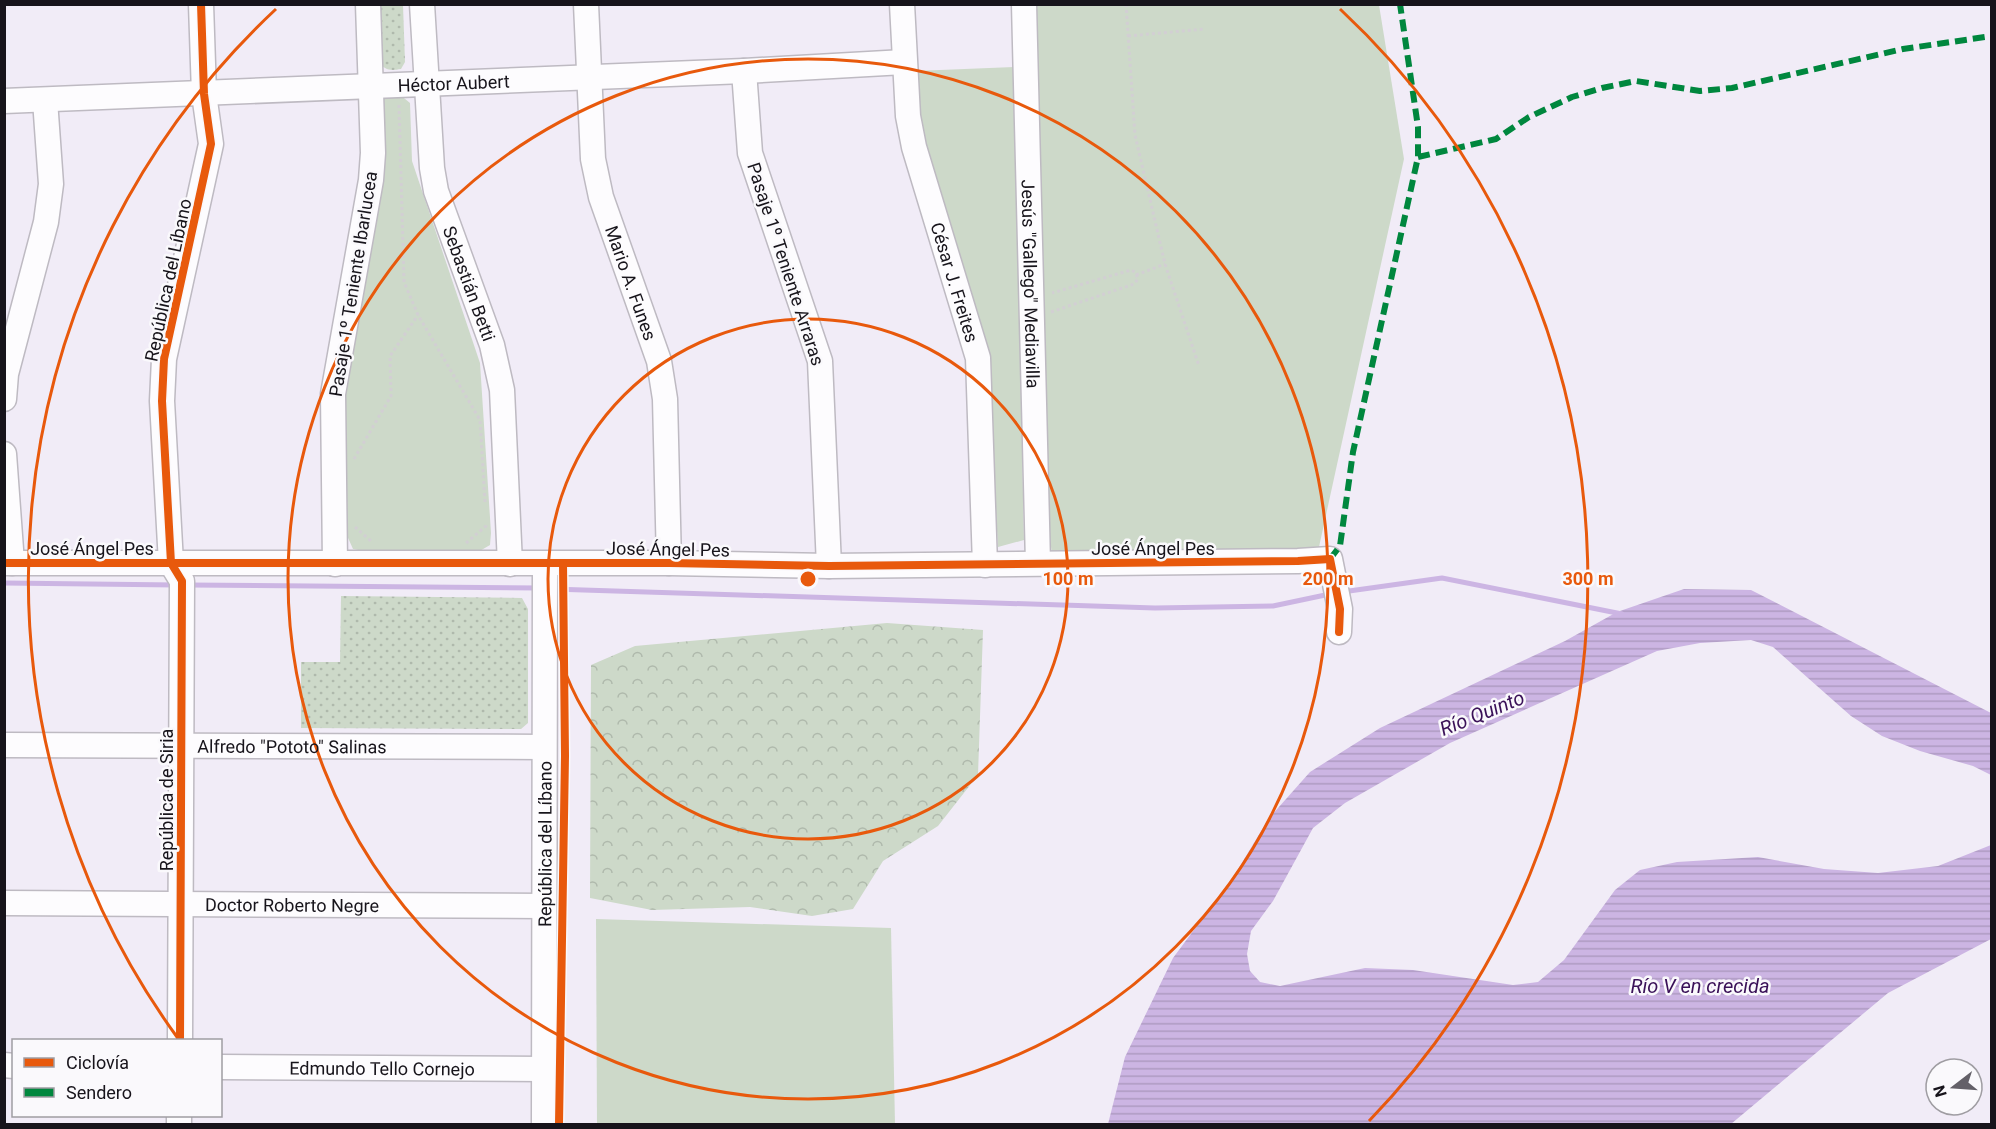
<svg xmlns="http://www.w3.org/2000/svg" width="1996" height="1129" viewBox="0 0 1996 1129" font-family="Roboto,sans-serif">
<defs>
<pattern id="grass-dots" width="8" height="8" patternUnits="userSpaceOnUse" patternTransform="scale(1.5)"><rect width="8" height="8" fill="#cdd9c9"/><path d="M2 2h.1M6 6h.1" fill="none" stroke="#afb9ac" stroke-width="1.8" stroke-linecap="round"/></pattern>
<pattern id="forest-crowns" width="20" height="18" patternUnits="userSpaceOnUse" patternTransform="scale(1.5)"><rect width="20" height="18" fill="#cdd9c9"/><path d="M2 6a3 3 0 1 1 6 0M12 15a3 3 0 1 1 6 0" fill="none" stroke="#afb9ac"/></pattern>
<pattern id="water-rules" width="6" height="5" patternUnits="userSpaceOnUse" patternTransform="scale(1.5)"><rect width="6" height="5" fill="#ccb5e3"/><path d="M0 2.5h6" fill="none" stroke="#ae9bc2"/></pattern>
</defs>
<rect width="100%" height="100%" fill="#f1ecf7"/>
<g fill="url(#grass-dots)">
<path d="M376 5H403L405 62 401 69C390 71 385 70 378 62Z"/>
<path d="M341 596 522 598 528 609V723L521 729 301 728V662H340Z"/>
</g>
<path fill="url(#forest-crowns)" d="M887 623 983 630 978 775 938 826 883 861 853 909 812 916 750 907 652 910 590 898 591 665 635 646Z"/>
<g fill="#cdd9c9">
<path d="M1035 5H1379L1404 159 1317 556H1052L1048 517Z"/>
<path d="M1014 67 1024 540 998 547 987 362 924 147 915 71Z"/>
<path d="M399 94 410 103 412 161 480 363 491 533 490 545 478 552 363 551 353 549 345 531 341 384 383 98Z"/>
<path d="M596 919 891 928 895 1124H597Z"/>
</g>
<path fill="url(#water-rules)" d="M1684 589 1751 590 1991 713V775L1973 766 1920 751 1882 736 1851 716 1773 647 1751 640 1700 643 1657 651 1450 743 1345 803 1313 828 1273 901 1251 931 1247 954 1250 971 1260 982 1280 986 1365 968 1413 970 1513 985 1538 982 1564 960 1615 890 1640 870 1677 862 1758 857 1824 869 1878 873 1938 866 1991 845V939L1888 993 1731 1124H1108L1125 1057 1173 958 1234 876 1269 818 1310 772 1380 728 1565 641 1617 612Z"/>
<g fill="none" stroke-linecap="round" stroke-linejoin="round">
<g stroke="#ccb5e3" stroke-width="5">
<path d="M4 583 177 585"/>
<path d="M189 585 540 588"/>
<path d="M552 589 1155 608 1273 606 1330 594"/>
<path d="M1342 592 1442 578 1622 614"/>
</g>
<g stroke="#bebac2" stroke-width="27">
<g id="minor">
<path id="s1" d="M422 4 432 168 436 191 492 345 502 390 510 564"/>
<path id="s2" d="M586 4 593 159 601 197 659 361 665 399 669 563"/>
<path id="s3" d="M902 4 908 116 914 147 978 358 985 565"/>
<path id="s4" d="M1024 4 1038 563"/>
<path d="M744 71 750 153 820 361 829 566"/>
<path id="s5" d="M4 101 744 71 904 62"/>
<path d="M4 399 6 374 46 222 51 184 45 100"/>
<path d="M4 454 12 563"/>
<path d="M4 563H669L829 566 1298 561 1330 559 1340 609 1339 632"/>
<path d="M335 564 333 394 371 180 373 153 368 4"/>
<path id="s6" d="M4 745 544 747"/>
<path id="s7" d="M4 903 544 906"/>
<path d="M180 1040 182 581 171 563 162 401 164 359 211 144 204 94 201 4"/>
<path d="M4 1065 14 1066"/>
<path id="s8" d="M220 1067 544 1069"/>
<path d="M179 1124V1116"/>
<path id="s9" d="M544 1124 545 564"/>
</g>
</g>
<g stroke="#d2cfd3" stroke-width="3" stroke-dasharray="3 3" stroke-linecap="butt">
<path d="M1126 4 1135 135 1165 264 1199 366"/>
<path d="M1128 36 1204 29"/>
<path d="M399 105 404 282 418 315 480 420 485 502"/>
<path d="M1136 275 1165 264"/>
<path d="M1051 312 1134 284 1138 279 1135 272 1131 270 1052 293"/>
<path d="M354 459 391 396 390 356 418 315"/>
<path d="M355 527 372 542"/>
<path d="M466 543 486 526V523"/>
</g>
<use href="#minor" stroke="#fdfcfe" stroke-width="24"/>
<g stroke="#00873e" stroke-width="6" stroke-dasharray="12 6" stroke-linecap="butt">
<path d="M1418 157 1496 139 1529 117 1572 97 1602 88 1636 81 1700 91 1732 88 1903 49 1992 36"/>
<path d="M1330 559 1340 546 1353 452 1418 157V127L1400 4"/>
</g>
<g stroke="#faf9fc" stroke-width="11">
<g id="cycleway">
<path d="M4 563H669L829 566 1298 561 1330 559 1340 609 1339 632"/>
<path d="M180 1040 182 581 171 563 162 401 164 359 211 144 204 94 201 4"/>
<path d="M559 1124 565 756 563 563"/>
</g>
</g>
<use href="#cycleway" stroke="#e8590c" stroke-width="8"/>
</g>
<g fill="none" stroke="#e8590c" stroke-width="3">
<circle cx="808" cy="579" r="260"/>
<circle cx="808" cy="579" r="520"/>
<path d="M177 1037A780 780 0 0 1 276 9M1340 9A780 780 0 0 1 1369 1121"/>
</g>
<g text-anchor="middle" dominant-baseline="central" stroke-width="5" stroke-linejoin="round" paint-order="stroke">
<g font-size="18" fill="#17141b" stroke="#faf9fc">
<text stroke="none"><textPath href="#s5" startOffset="450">Héctor Aubert</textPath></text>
<text transform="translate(786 264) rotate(72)">Pasaje 1º Teniente Arraras</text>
<text transform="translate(168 280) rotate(-78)">República del Líbano</text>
<text stroke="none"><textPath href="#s2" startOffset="285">Mario A. Funes</textPath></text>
<text stroke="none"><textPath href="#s3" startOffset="285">César J. Freites</textPath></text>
<text transform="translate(353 284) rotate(-81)">Pasaje 1º Teniente Ibarlucea</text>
<text stroke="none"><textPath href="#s1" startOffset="286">Sebastián Betti</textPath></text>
<text stroke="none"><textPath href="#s4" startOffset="280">Jesús "Gallego" Mediavilla</textPath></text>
<text x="92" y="548">José Ángel Pes</text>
<text x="1153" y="548">José Ángel Pes</text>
<text transform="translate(668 549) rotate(1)">José Ángel Pes</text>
<text stroke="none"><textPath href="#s6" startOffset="288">Alfredo "Pototo" Salinas</textPath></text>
<text transform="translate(166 800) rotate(-90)">República de Siria</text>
<text stroke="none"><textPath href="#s9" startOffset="280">República del Líbano</textPath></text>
<text stroke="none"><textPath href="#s7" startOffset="288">Doctor Roberto Negre</textPath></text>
<text stroke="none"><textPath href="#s8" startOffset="162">Edmundo Tello Cornejo</textPath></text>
</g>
<g font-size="20" font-style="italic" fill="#3a1158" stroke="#faf9fc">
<text transform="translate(1482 713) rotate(-22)">Río Quinto</text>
<text x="1700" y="986">Río V en crecida</text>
</g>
</g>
<circle cx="808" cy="579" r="9" fill="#e8590c" stroke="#faf9fc" stroke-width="3"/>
<g font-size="18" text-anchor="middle" font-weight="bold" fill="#e8590c" stroke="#faf9fc" stroke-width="5" stroke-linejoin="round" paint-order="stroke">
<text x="1068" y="585">100 m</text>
<text x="1328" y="585">200 m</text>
<text x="1588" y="585">300 m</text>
</g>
<rect width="1996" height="1129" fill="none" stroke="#17141b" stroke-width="12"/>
<rect x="12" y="1039" width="210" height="78" fill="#faf9fc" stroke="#9f9da2" stroke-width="1.5"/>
<rect x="24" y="1058" width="30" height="9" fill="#e8590c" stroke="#9f9da2" stroke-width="1.5"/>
<text x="66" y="1069" font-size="18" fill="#17141b">Ciclovía</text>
<rect x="24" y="1088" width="30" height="9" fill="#00873e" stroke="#9f9da2" stroke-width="1.5"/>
<text x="66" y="1099" font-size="18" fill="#17141b">Sendero</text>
<g transform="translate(1954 1087) rotate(253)"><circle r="28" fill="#faf9fc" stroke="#9f9da2" stroke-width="1.5"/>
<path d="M0-4.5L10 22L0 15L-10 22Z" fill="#636068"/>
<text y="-9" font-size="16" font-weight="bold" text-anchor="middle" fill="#17141b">N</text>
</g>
</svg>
